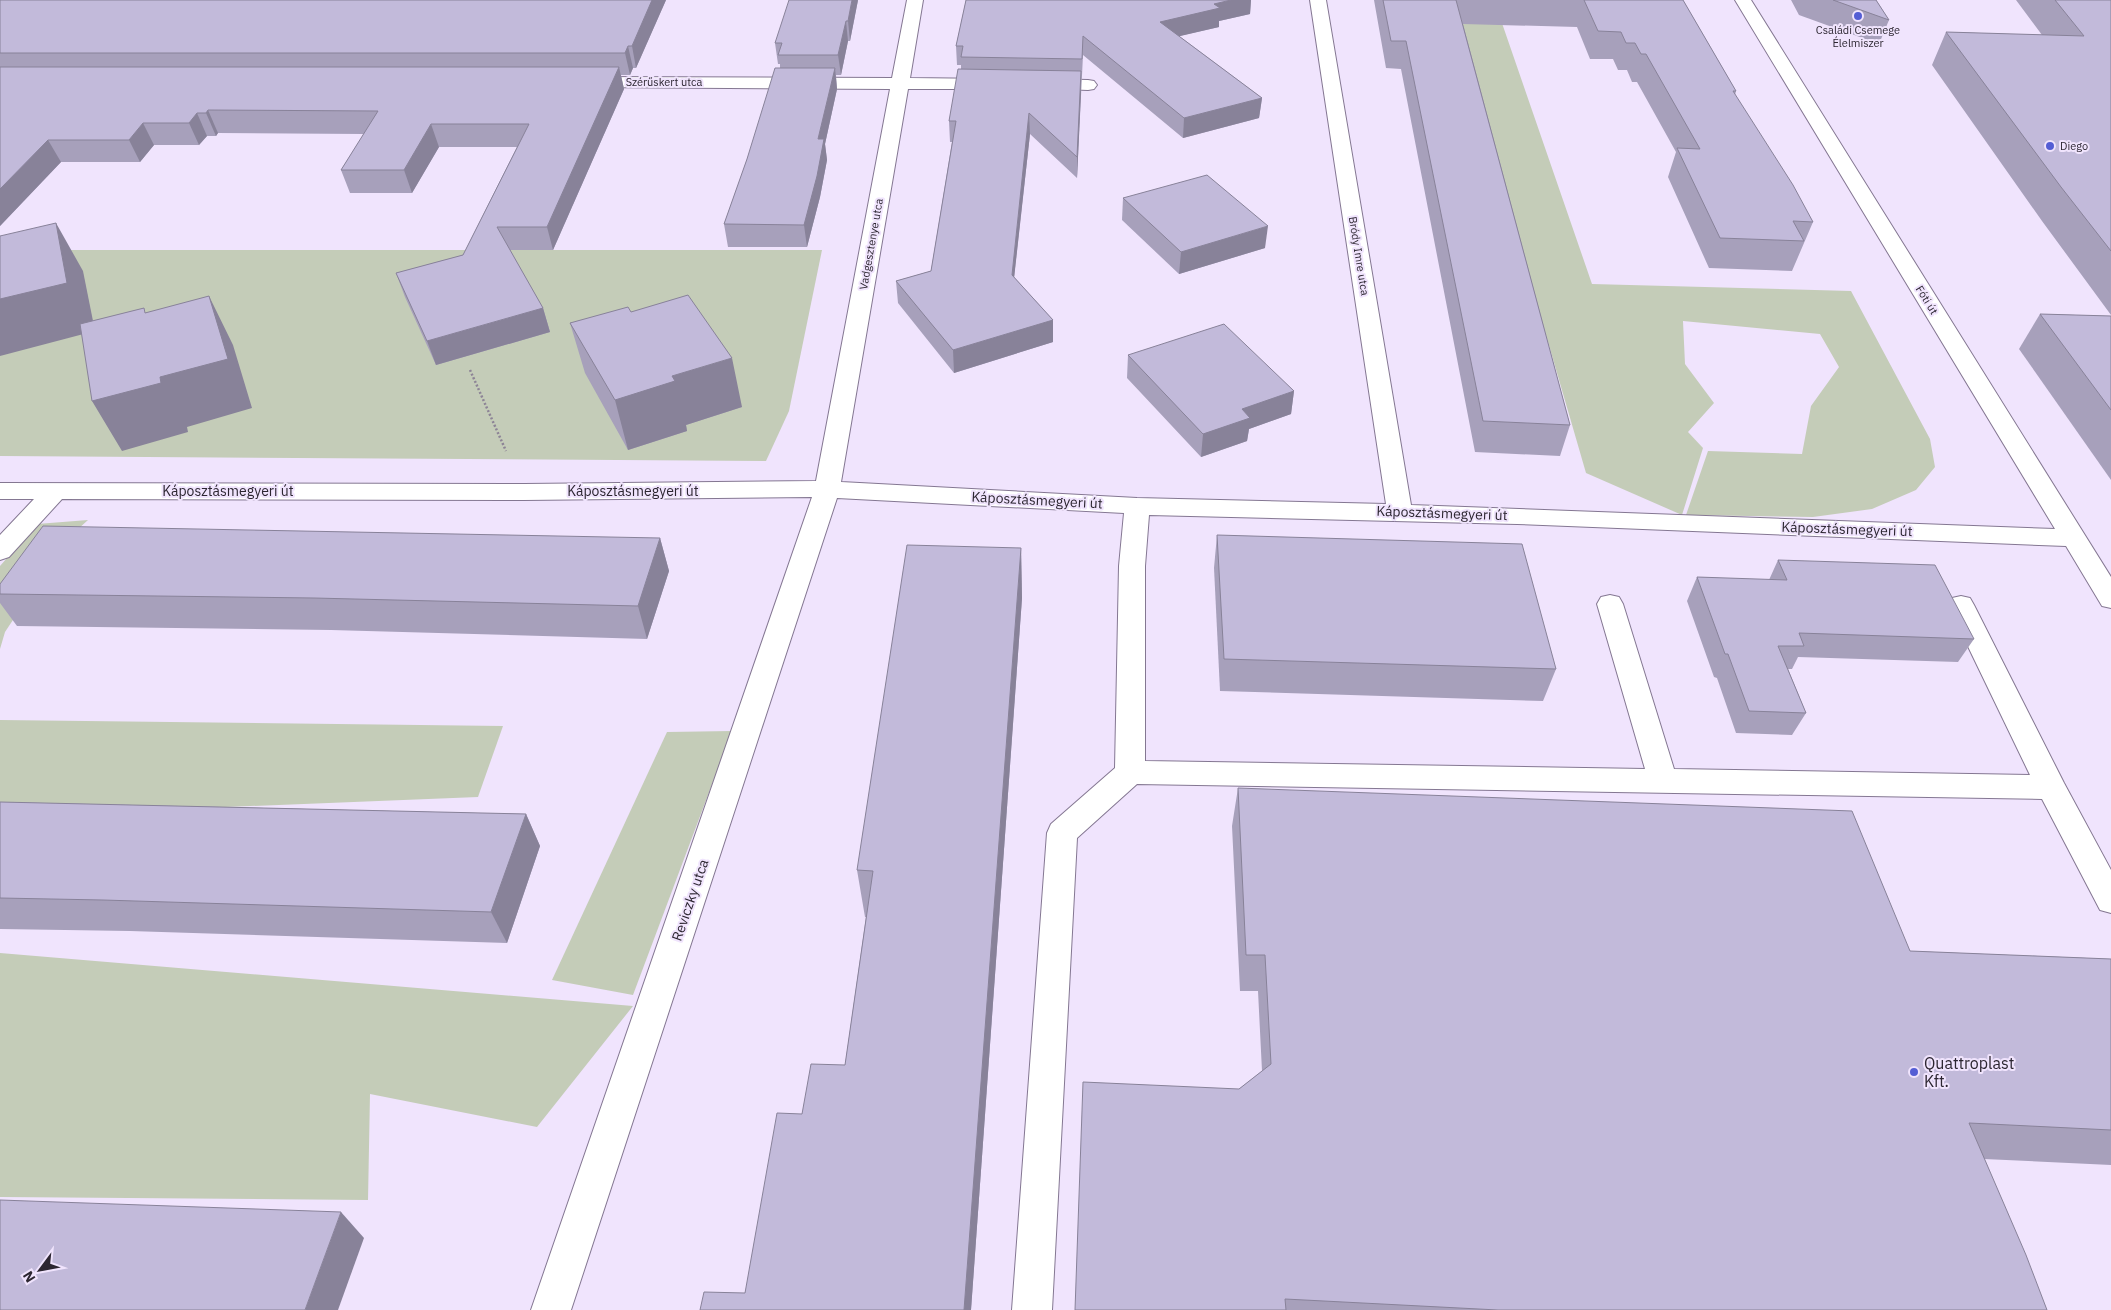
<svg xmlns="http://www.w3.org/2000/svg" width="2111" height="1310" viewBox="0 0 2111 1310" font-family="'IBM Plex Sans',sans-serif">
<rect width="100%" height="100%" fill="#f0e4fd"/>
<g fill="#c4ccb8">
<path d="M1449 0H1494L1592 284 1851 291 1930 439 1935 467 1916 490 1872 509 1813 517 1686 515 1708 451 1802 454 1811 406 1839 367 1820 334 1683 321 1685 364 1714 403 1688 432 1703 448 1682 515 1586 473Z"/>
<path d="M0 250H822L789 411 766 461 0 456Z"/>
<path d="M88 520 65 541 5 632 0 649V566L37 524Z"/>
<path d="M0 720 503 726 478 797 0 816Z"/>
<path d="M732 731 633 995 552 980 667 732Z"/>
<path d="M0 953 633 1006 537 1127 370 1094 368 1200 0 1197Z"/>
</g>
<g fill="none" stroke-linecap="round" stroke-linejoin="round">
<g stroke="#847792" stroke-width="2">
<g id="minor">
<path d="M907 0H923L910 78 994 79 1000 80 1003 84 1000 88 994 89H908L841 482 1137 498 1386 504 1310 0H1326L1411 505 2055 529 1735 0H1751L2111 577V608L2102 606 2066 546 1517 524 1149 515 1145 566V761L1645 769 1597 604 1601 597 1610 595 1619 597 1623 604 1674 769 2030 775 1948 605 1952 598 1961 596 1970 598 1974 605 2064 783 2111 870V913L2100 910 2042 799 1137 784 1077 838 1052 1310H1012L1047 833 1051 824 1115 768 1119 566 1124 513 837 498 571 1310H531L812 497 524 500 62 499 9 557 0 560V535L34 499H0V483L524 484 816 481 890 89 584 87 578 86 575 82 578 78 584 77 892 78Z"/>
<path d="M1044 79 1088 80 1094 81 1097 85 1094 89 1088 90 1038 88 1035 84 1038 80Z"/>
</g>
</g>
<path stroke="#8d8496" stroke-width="2.5" stroke-dasharray="2 2" stroke-linecap="butt" d="M470 370 506 451"/>
<use href="#minor" fill="#fff" fill-rule="evenodd"/>
</g>
<g fill="#a7a0bb">
<path d="M0 0H666L636 68H633L630 75H621L624 89 553 250H510L543 308 550 332 436 365 405 297 396 273 463 255 517 147H439L412 193H350L341 170 364 134 218 133 216 136H207L199 145H154L140 162H61L0 226Z"/>
<path d="M858 0 850 41H848L841 75H836L837 89 825 144 827 160 820 197 807 247H728L724 224 780 68V64H778L775 43Z"/>
<path d="M966 0H1251L1250 14 1219 21V27L1179 36 1262 98 1259 118 1183 138 1083 55 1077 178 1030 134 1014 277 1053 320V342L954 373 898 303 896 281 931 271 952 142H950L949 121 961 69V65H957L956 46Z"/>
<path d="M1374 0H1683L1736 91 1735 95 1813 222 1792 271 1709 268 1668 177 1676 152 1637 82H1632L1627 70H1618L1613 59H1590L1577 27 1463 24 1570 425 1560 456 1475 452 1401 69 1386 68Z"/>
<path d="M1791 0H1876L1889 20 1879 44 1799 15Z"/>
<path d="M2016 0H2111V315L2042 221 1932 65 1946 32 2042 35Z"/>
<path d="M1123 198 1265 248 1179 274 1122 220Z"/>
<path d="M631 312 742 407 686 425 687 431 628 450 585 373 570 323Z"/>
<path d="M2040 314 2111 316V480L2019 349Z"/>
<path d="M1128 355 1294 391 1291 414 1249 429 1247 441 1201 457 1127 378Z"/>
<path d="M1217 535 1556 669 1543 701 1220 691 1214 568Z"/>
<path d="M660 538 669 571 647 639 331 630 17 626 0 603V584Z"/>
<path d="M1021 548 1022 598 971 1310H700L745 1293 802 1114 845 1065 866 917H865L857 870Z"/>
<path d="M1778 560 1974 639 1958 662 1798 657 1792 669H1788L1806 713 1792 735 1736 733 1717 678 1714 677 1687 601 1697 577 1769 580Z"/>
<path d="M1238 788 1910 951 2111 959V1165L1984 1159 2047 1310H1075L1239 1089 1262 1071 1258 991H1240L1232 826Z"/>
<path d="M0 802 526 814 540 846 507 943 130 931 0 929Z"/>
</g>
<g fill="#888299">
<path d="M652 0H666L636 68 632 46Z"/>
<path d="M852 0H858L850 41 848 21Z"/>
<path d="M1231 0H1251L1250 14 1219 21V27L1159 41 1160 22 1214 4Z"/>
<path d="M846 21 848 41 841 75 838 55Z"/>
<path d="M628 46 633 68 630 75 625 53Z"/>
<path d="M619 67 624 89 553 250 547 227Z"/>
<path d="M835 68 837 89 825 144 827 160 820 197 807 247 804 225 818 139Z"/>
<path d="M1081 71V92L1077 178V157Z"/>
<path d="M1262 98 1259 118 1183 138 1184 118Z"/>
<path d="M208 110 218 133 216 136 206 113Z"/>
<path d="M197 113 207 136 199 145 189 123Z"/>
<path d="M1029 113 1030 134 1012 297V275Z"/>
<path d="M143 123 154 145 140 162 129 140Z"/>
<path d="M431 124 439 147 412 193 404 170Z"/>
<path d="M48 140 61 162 0 226V189Z"/>
<path d="M56 223 83 271 95 331 0 356V299Z"/>
<path d="M1268 226 1265 248 1179 274 1181 252Z"/>
<path d="M209 296 233 345 252 408 187 427 188 432 122 451 92 401Z"/>
<path d="M543 308 550 332 436 365 427 341Z"/>
<path d="M1053 320V342L954 373 953 350Z"/>
<path d="M732 358 742 407 686 425 687 431 628 450 615 400 672 376Z"/>
<path d="M1294 391 1291 414 1249 429 1247 441 1201 457 1203 434 1242 409Z"/>
<path d="M660 538 669 571 647 639 638 606Z"/>
<path d="M1021 548 1022 598 971 1310H964Z"/>
<path d="M526 814 540 846 507 943 491 912Z"/>
<path d="M341 1212 364 1238 338 1310H305Z"/>
</g>
<g fill="#c2bada" stroke="#888299">
<path d="M0 0H652L632 46H628L625 53H0Z"/>
<path d="M789 0H852L848 21H846L838 55H778L782 43H775Z"/>
<path d="M966 0H1231L1214 4 1220 8 1160 22 1262 98 1184 118 1083 36 1082 59 961 57 963 46H956Z"/>
<path d="M1383 0H1456L1570 425 1483 421 1406 41H1391Z"/>
<path d="M1584 0H1683L1736 91H1733L1793 185 1813 222 1793 221 1804 241 1720 238 1677 148 1700 149 1646 54H1641L1635 43H1626L1621 32 1598 31Z"/>
<path d="M1833 0H1876L1889 20Z"/>
<path d="M2055 0H2111V251L2061 187 1946 32 2084 36Z"/>
<path d="M0 67H619L547 227H497L543 308 427 341 396 273 463 255 529 124H431L404 170H341L378 111 208 110 206 113H197L189 123H143L129 140H48L0 189Z"/>
<path d="M775 68H835L818 139H824L817 176 804 225 724 224 747 159Z"/>
<path d="M958 69 1081 71 1077 157 1029 113 1012 275 1053 320 953 350 896 281 931 271 956 121H949Z"/>
<path d="M1207 175 1268 226 1181 252 1123 198Z"/>
<path d="M56 223 67 283 0 299V236Z"/>
<path d="M688 295 732 358 672 376 675 381 615 400 570 323 628 307 631 312Z"/>
<path d="M209 296 228 359 160 377 161 383 92 401 80 324 144 308 145 313Z"/>
<path d="M2040 314 2111 316V410Z"/>
<path d="M1224 324 1294 391 1242 409 1250 418 1203 434 1128 355Z"/>
<path d="M43 526 660 538 638 606 314 598 0 594V584Z"/>
<path d="M1217 535 1522 544 1556 669 1224 659Z"/>
<path d="M907 545 1021 548 964 1310H700L704 1292 745 1293 777 1113 802 1114 811 1064 845 1065 873 871 857 870Z"/>
<path d="M1778 560 1935 565 1974 639 1799 633 1804 646H1778L1806 713 1749 711 1728 654H1725L1697 577 1787 580Z"/>
<path d="M1238 788 1852 811 1910 951 2111 959V1130L1969 1123 2026 1255 2047 1310H1498L1285 1299 1286 1310H1075L1083 1082 1239 1089 1271 1064 1265 955H1246Z"/>
<path d="M0 802 526 814 491 912 103 900 0 898Z"/>
<path d="M0 1200 341 1212 305 1310H0Z"/>
</g>
<g fill="#545dd4" stroke="#f0e4fd" stroke-width="2">
<circle cx="1858" cy="16" r="5"/>
<circle cx="2050" cy="146" r="5"/>
<circle cx="1914" cy="1072" r="5"/>
</g>
<g text-anchor="middle" dominant-baseline="central" stroke-width="4" stroke-linejoin="round" paint-order="stroke">
<g font-size="11" fill="#2c2631" stroke="#f0e4fd">
<text x="1858" y="30">Családi Csemege<tspan x="1858" dy="13">Élelmiszer</tspan></text>
<text x="2060" y="146" text-anchor="start">Diego</text>
</g>
<g font-size="11" fill="#2c2631" stroke="#f0e4fd">
<text x="664" y="82">Szérűskert utca</text>
<text transform="translate(871 244) rotate(-80)">Vadgesztenye utca</text>
<text transform="translate(1359 256) rotate(81)">Bródy Imre utca</text>
<text transform="translate(1927 300) rotate(58)">Fóti út</text>
</g>
<g font-size="14" fill="#2c2631" stroke="#f0e4fd">
<text x="228" y="491">Káposztásmegyeri út</text>
<text x="633" y="491">Káposztásmegyeri út</text>
<text transform="translate(1037 500) rotate(3)">Káposztásmegyeri út</text>
<text transform="translate(1442 513) rotate(2)">Káposztásmegyeri út</text>
<text transform="translate(1847 529) rotate(2)">Káposztásmegyeri út</text>
<text transform="translate(690 900) rotate(-71)">Reviczky utca</text>
</g>
<g font-size="16" fill="#2c2631" stroke="#f0e4fd" text-anchor="start">
<text x="1924" y="1063">Quattroplast<tspan x="1924" dy="18">Kft.</tspan></text>
</g>
</g>
<g transform="translate(40 1270) rotate(238)" stroke="#f0e4fd" stroke-width="4" paint-order="stroke">
<path d="M0-4L9 19L0 12L-9 19Z" fill="#2c2631"/>
<text y="-8" font-size="14" font-weight="bold" text-anchor="middle" fill="#2c2631">N</text>
</g>
</svg>
